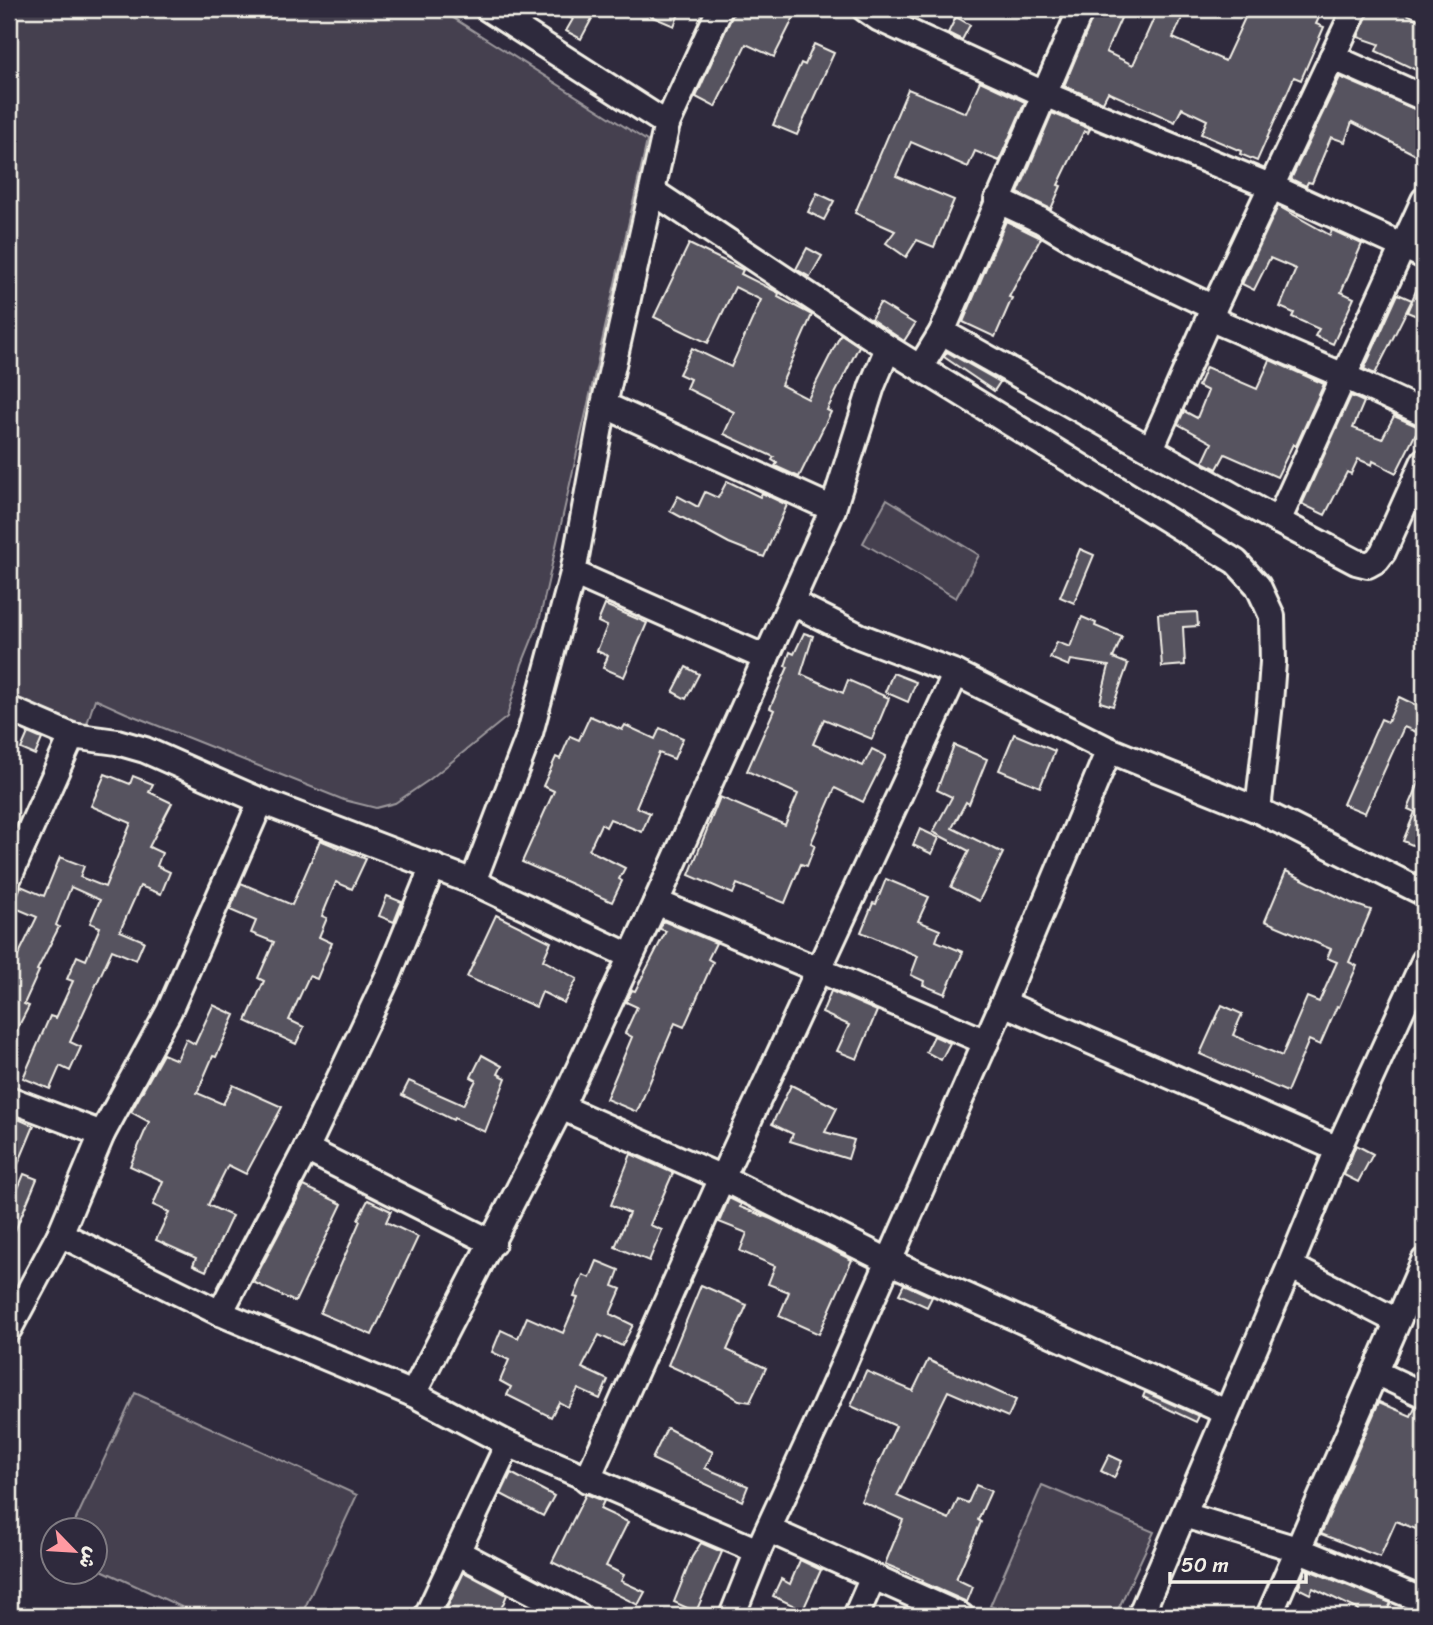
<svg xmlns="http://www.w3.org/2000/svg" width="1433" height="1625" viewBox="0 0 1433 1625" font-family="Sriracha,'Playpen Sans Arabic',sans-serif">
<rect width="100%" height="100%" fill="#2f2a3d"/>
<filter id="ink" filterUnits="userSpaceOnUse"><feTurbulence type="fractalNoise" baseFrequency=".0143" numOctaves="2"/><feDisplacementMap in="SourceGraphic" scale="14" xChannelSelector="R" yChannelSelector="G"/><feConvolveMatrix kernelMatrix="1 2 1 2 8 2 1 2 1" color-interpolation-filters="sRGB"/></filter>
<g filter="url(#ink)">
<g fill="#454050" stroke="#9c989c" stroke-width="2">
<path d="M9 9H439L647 141 539 622 522 664 507 717 429 780 395 803 376 808 344 800 126 713 95 699 84 733 9 699Z"/>
<path d="M887 499 979 555 956 598 863 543Z"/>
<path d="M135 1393 357 1495 301 1616H201L95 1567 94 1530H71Z"/>
<path d="M1042 1485 1154 1532 1115 1616H1013L990 1606Z"/>
</g>
<g fill="#56525f" stroke="#f4f1e8" stroke-width="2">
<path d="M553 9H597L581 39 566 31 573 19Z"/>
<path d="M634 9H681L674 26Z"/>
<path d="M735 9H798L774 57 746 44 715 107 696 97Z"/>
<path d="M1096 9H1125L1106 52 1133 65 1158 9H1186L1173 38 1225 61 1249 9H1323L1316 24 1324 27 1301 80 1294 77 1257 161 1240 154 1241 151 1201 134 1207 120 1182 108 1175 122 1108 92 1103 102 1064 86Z"/>
<path d="M1370 9H1396L1424 22V58L1418 71 1376 51 1379 44 1358 37Z"/>
<path d="M956 17 970 25 962 40 948 33Z"/>
<path d="M814 44 834 53 797 135 773 125 801 63 805 65Z"/>
<path d="M1340 77 1424 113V159L1352 122 1345 142 1331 137 1312 183 1308 182 1306 186 1291 179Z"/>
<path d="M980 81 1025 102 999 161 975 151 968 167 911 142 896 176 954 200 934 247 917 240 906 257 886 243 895 231 855 213 908 89 966 113Z"/>
<path d="M1052 113 1090 129 1088 133 1084 131 1058 185 1061 186 1051 209 1018 193Z"/>
<path d="M817 193 834 201 824 220 808 212Z"/>
<path d="M1278 206 1330 235 1332 230 1362 244 1341 292 1354 298 1333 344 1315 336 1319 329 1292 317 1294 313 1280 307 1296 269 1270 258 1254 290 1242 284Z"/>
<path d="M1006 221 1041 238 1009 297 1012 298 995 337 963 322Z"/>
<path d="M689 244 743 270 741 274 779 293 778 297 812 315 781 385 808 399 841 334 859 346 827 410 831 412 799 477 775 466 777 463 772 460 774 457 724 434 734 412 686 388 690 379 679 374 692 348 731 367 761 300 735 287 708 343 654 317Z"/>
<path d="M807 248 822 256 810 277 796 269Z"/>
<path d="M1424 272V319L1407 312Z"/>
<path d="M1398 294 1412 300 1375 374 1364 369Z"/>
<path d="M880 303 915 324 904 341 871 319Z"/>
<path d="M947 352 1000 382 994 391 944 357Z"/>
<path d="M1270 360 1324 384 1296 446 1293 444 1277 477 1225 454 1217 469 1203 462 1212 443 1178 424 1184 411 1197 418 1208 391 1198 386 1206 367 1257 389Z"/>
<path d="M1351 396 1364 402 1353 428 1382 439 1394 416 1419 427 1396 473 1373 461 1372 465 1358 459 1351 474 1347 472 1325 515 1302 504Z"/>
<path d="M727 481 760 497 762 493 787 505 764 557 729 543 670 511 678 496 698 507 705 492 718 498Z"/>
<path d="M1080 549 1094 555 1074 603 1060 597Z"/>
<path d="M605 605 647 623 624 677 603 668 608 656 597 651 607 626 598 622Z"/>
<path d="M1197 612 1198 626 1183 627 1185 665 1162 667 1158 614Z"/>
<path d="M1082 617 1096 623 1095 626 1122 637 1113 658 1128 664 1113 706 1100 702 1109 666 1071 660 1069 666 1050 658 1057 642 1070 647Z"/>
<path d="M804 633 813 636 801 674 843 693 848 680 889 698 872 739 824 719 813 744 863 766 872 749 886 756 863 802 835 788 811 843 815 845 807 866 801 864 785 903 737 884 733 894 689 875 720 797 785 825 798 794 747 771 774 710 770 708 788 667 785 666 790 652 794 654Z"/>
<path d="M686 667 699 674 686 699 673 692Z"/>
<path d="M893 673 916 682 908 702 885 692Z"/>
<path d="M1399 697 1424 709V735L1404 727 1365 813 1343 804 1381 719 1388 722Z"/>
<path d="M590 716 622 730 625 725 655 739 660 728 683 738 674 759 659 753 636 807 650 813 642 832 610 819 606 827 601 824 589 850 625 868 619 879 622 881 612 902 522 862 554 791 543 786 556 757 560 759 570 736 579 740Z"/>
<path d="M28 733 42 739 35 755 21 749Z"/>
<path d="M1014 734 1055 751 1040 787 999 770Z"/>
<path d="M954 745 987 759 969 804 966 802 952 828 1003 853 979 901 951 887 969 851 933 832 952 797 937 790Z"/>
<path d="M1424 771V850L1403 841 1415 812 1408 809Z"/>
<path d="M105 774 130 784 133 776 153 784 149 792 172 803 149 847 162 853 157 866 170 872 161 894 140 886 120 931 144 941 136 960 112 950 70 1042 81 1047 70 1071 60 1066 50 1089 23 1078 50 1016 56 1018 73 981 67 979 77 956 86 960 100 927 90 923 100 900 71 887 56 925 59 927 37 970 39 971 24 1004 29 1006 9 1045V957L16 960 37 917 13 907 21 886 44 896 60 857 84 866 80 877 105 887 131 823 91 806Z"/>
<path d="M920 829 939 838 932 854 913 845Z"/>
<path d="M320 840 366 859 352 889 336 882 322 916 327 918 319 937 332 943 317 979 309 976 289 1020 304 1027 296 1044 246 1021 264 981 258 978 274 942 251 933 256 921 230 910 241 883 292 905Z"/>
<path d="M1286 871 1351 903 1371 910 1349 962 1357 966 1339 1007 1337 1006 1320 1045 1309 1040 1287 1092 1200 1054 1222 1005 1242 1014 1233 1035 1282 1056 1307 997 1319 1002 1337 962 1327 958 1331 949 1265 921Z"/>
<path d="M886 879 929 897 918 921 940 930 936 941 963 952 945 994 923 985 924 981 911 975 918 956 861 932 873 903 876 904Z"/>
<path d="M387 896 402 902 394 922 379 916Z"/>
<path d="M496 915 551 942 543 960 577 979 564 1003 542 992 536 1007 467 977Z"/>
<path d="M663 921 716 943 708 959 713 962 684 1027 675 1023 637 1112 606 1099 632 1037 625 1033 637 1007 626 1002 632 990 635 991 666 931 660 929Z"/>
<path d="M831 991 877 1011 857 1059 837 1051 849 1025 822 1013Z"/>
<path d="M213 1005 235 1015 216 1057 213 1056 197 1093 223 1104 233 1085 282 1107 246 1174 228 1165 208 1205 232 1216 206 1271 193 1265 196 1258 156 1240 169 1212 153 1205 163 1181 130 1166 149 1122 131 1112 163 1054 177 1060 186 1039 195 1044Z"/>
<path d="M934 1036 950 1043 941 1060 926 1052Z"/>
<path d="M482 1055 502 1066 498 1074 506 1078 485 1132 454 1118 453 1120 402 1095 409 1081 463 1105 476 1080 471 1077Z"/>
<path d="M791 1085 837 1108 825 1132 854 1140 848 1159 790 1141 793 1134 772 1124Z"/>
<path d="M9 1115 34 1126 9 1186Z"/>
<path d="M1356 1145 1373 1154 1358 1182 1344 1175Z"/>
<path d="M631 1154 673 1173 650 1225 662 1230 649 1261 615 1247 629 1213 611 1205Z"/>
<path d="M24 1174 37 1179 9 1245V1210Z"/>
<path d="M304 1186 342 1204 295 1302 253 1282Z"/>
<path d="M729 1198 741 1204 740 1207 771 1219 852 1260 819 1334 779 1316 789 1292 768 1284 775 1266 740 1251 747 1233 719 1222Z"/>
<path d="M368 1200 391 1211 386 1222 418 1237 372 1335 320 1313 360 1221 358 1219Z"/>
<path d="M597 1261 619 1270 613 1286 621 1289 610 1314 633 1325 622 1346 599 1335 582 1368 608 1380 600 1399 578 1389 568 1407 559 1402 551 1417 507 1395 511 1387 500 1381 509 1360 492 1352 501 1330 518 1338 527 1317 563 1333 578 1298 574 1297 583 1275 590 1278Z"/>
<path d="M904 1284 932 1297 927 1307 899 1294Z"/>
<path d="M701 1285 747 1305 727 1350 766 1368 750 1402 739 1400 721 1389 668 1365Z"/>
<path d="M928 1360 1016 1400 1008 1417 948 1391 897 1496 949 1519 958 1499 968 1503 976 1485 991 1491 978 1520 981 1522 956 1579 973 1587 967 1602 922 1582 923 1580 885 1564 903 1520 861 1501 896 1426 851 1406 866 1371 913 1391Z"/>
<path d="M1145 1392 1199 1416 1196 1422 1143 1397Z"/>
<path d="M1379 1402 1411 1416 1415 1407 1424 1410V1514L1418 1530 1396 1521 1380 1557 1321 1534Z"/>
<path d="M667 1428 713 1452 705 1468 748 1486 742 1501 652 1459Z"/>
<path d="M1109 1455 1122 1461 1114 1478 1101 1471Z"/>
<path d="M511 1473 554 1496 543 1516 501 1494Z"/>
<path d="M586 1494 604 1501 600 1509 628 1522 606 1566 624 1575 621 1581 645 1592 638 1605 552 1562Z"/>
<path d="M701 1543 722 1552 696 1612 674 1602 692 1557Z"/>
<path d="M800 1560 821 1570 803 1610 773 1596 781 1579 790 1584Z"/>
<path d="M1306 1569 1391 1603 1384 1616H1355L1359 1610 1313 1588 1310 1594 1298 1588Z"/>
<path d="M464 1572 507 1595 498 1616H443Z"/>
</g>
<g fill="none" stroke-linecap="round" stroke-linejoin="round">
<g stroke="#f4f1e8" stroke-width="30">
<g id="minor">
<path d="M865 9 878 18 1044 94 1270 186 1424 256"/>
<path d="M1332 57 1424 98"/>
<path d="M667 124 720 9"/>
<path d="M652 191 888 348 1236 562 1258 586 1272 616 1273 662 1270 703 1258 810"/>
<path d="M997 200 1040 220 1084 246 1214 308"/>
<path d="M1209 318 1344 376 1424 413"/>
<path d="M942 332 1278 521 1356 562 1368 565 1377 560 1383 552 1424 461"/>
<path d="M921 366 942 332 1081 9"/>
<path d="M604 405 833 509"/>
<path d="M1151 449 1209 318 1355 9"/>
<path d="M1278 521 1424 200"/>
<path d="M573 573 766 658"/>
<path d="M791 602 859 636 956 673 1109 750 1258 810 1424 893"/>
<path d="M9 709 72 736 117 742 145 750 261 801 473 882 530 733 573 573 604 405 667 124 488 9"/>
<path d="M9 877 72 736"/>
<path d="M473 882 630 956"/>
<path d="M656 902 819 970 986 1042"/>
<path d="M1003 1003 1338 1149"/>
<path d="M9 1099 102 1134"/>
<path d="M561 1107 722 1178 888 1261 1226 1412"/>
<path d="M306 1149 493 1243"/>
<path d="M60 1234 220 1313 413 1394 508 1444 758 1551"/>
<path d="M1290 1266 1397 1321"/>
<path d="M220 1313 306 1149 389 974 433 866"/>
<path d="M9 1329 60 1234 102 1134 169 1011 261 801"/>
<path d="M1375 1372 1424 1395"/>
<path d="M413 1394 561 1107 656 902 833 509 872 386 888 348"/>
<path d="M587 1480 722 1178 956 673"/>
<path d="M1184 1515 1297 1549 1424 1601"/>
<path d="M769 1530 961 1616"/>
<path d="M457 1552 579 1616"/>
<path d="M427 1616 508 1444"/>
<path d="M732 1616 758 1551 825 1406 1003 1003 1109 750"/>
<path d="M856 1616 873 1577"/>
<path d="M1140 1616 1290 1266 1338 1149 1424 961"/>
<path d="M1269 1616 1424 1261"/>
</g>
</g>
<use href="#minor" stroke="#2f2a3d" stroke-width="24"/>
</g>
</g>
<rect width="1433" height="1625" fill="none" stroke="#2f2a3d" stroke-width="35"/>
<rect x="18" y="18" width="1398" height="1590" fill="none" stroke="#f4f1e8" stroke-width="2.5" filter="url(#ink)"/>
<g transform="translate(74 1551) rotate(115)"><circle r="33" fill="#2f2a3d" stroke="#7e7a81" stroke-width="2"/>
<path d="M0-5L12 26L0 18L-12 26Z" fill="#ff9aa2"/>
<text y="-10" font-size="19" font-weight="bold" text-anchor="middle" fill="#f4f1e8">ش</text>
</g>
<path d="M1170 1572v10h136v-10" fill="none" stroke="#f4f1e8" stroke-width="3.5"/>
<text x="1181" y="1572" font-size="21" fill="#f4f1e8" stroke="#2f2a3d" stroke-width="5" paint-order="stroke">50 m</text>
</svg>
